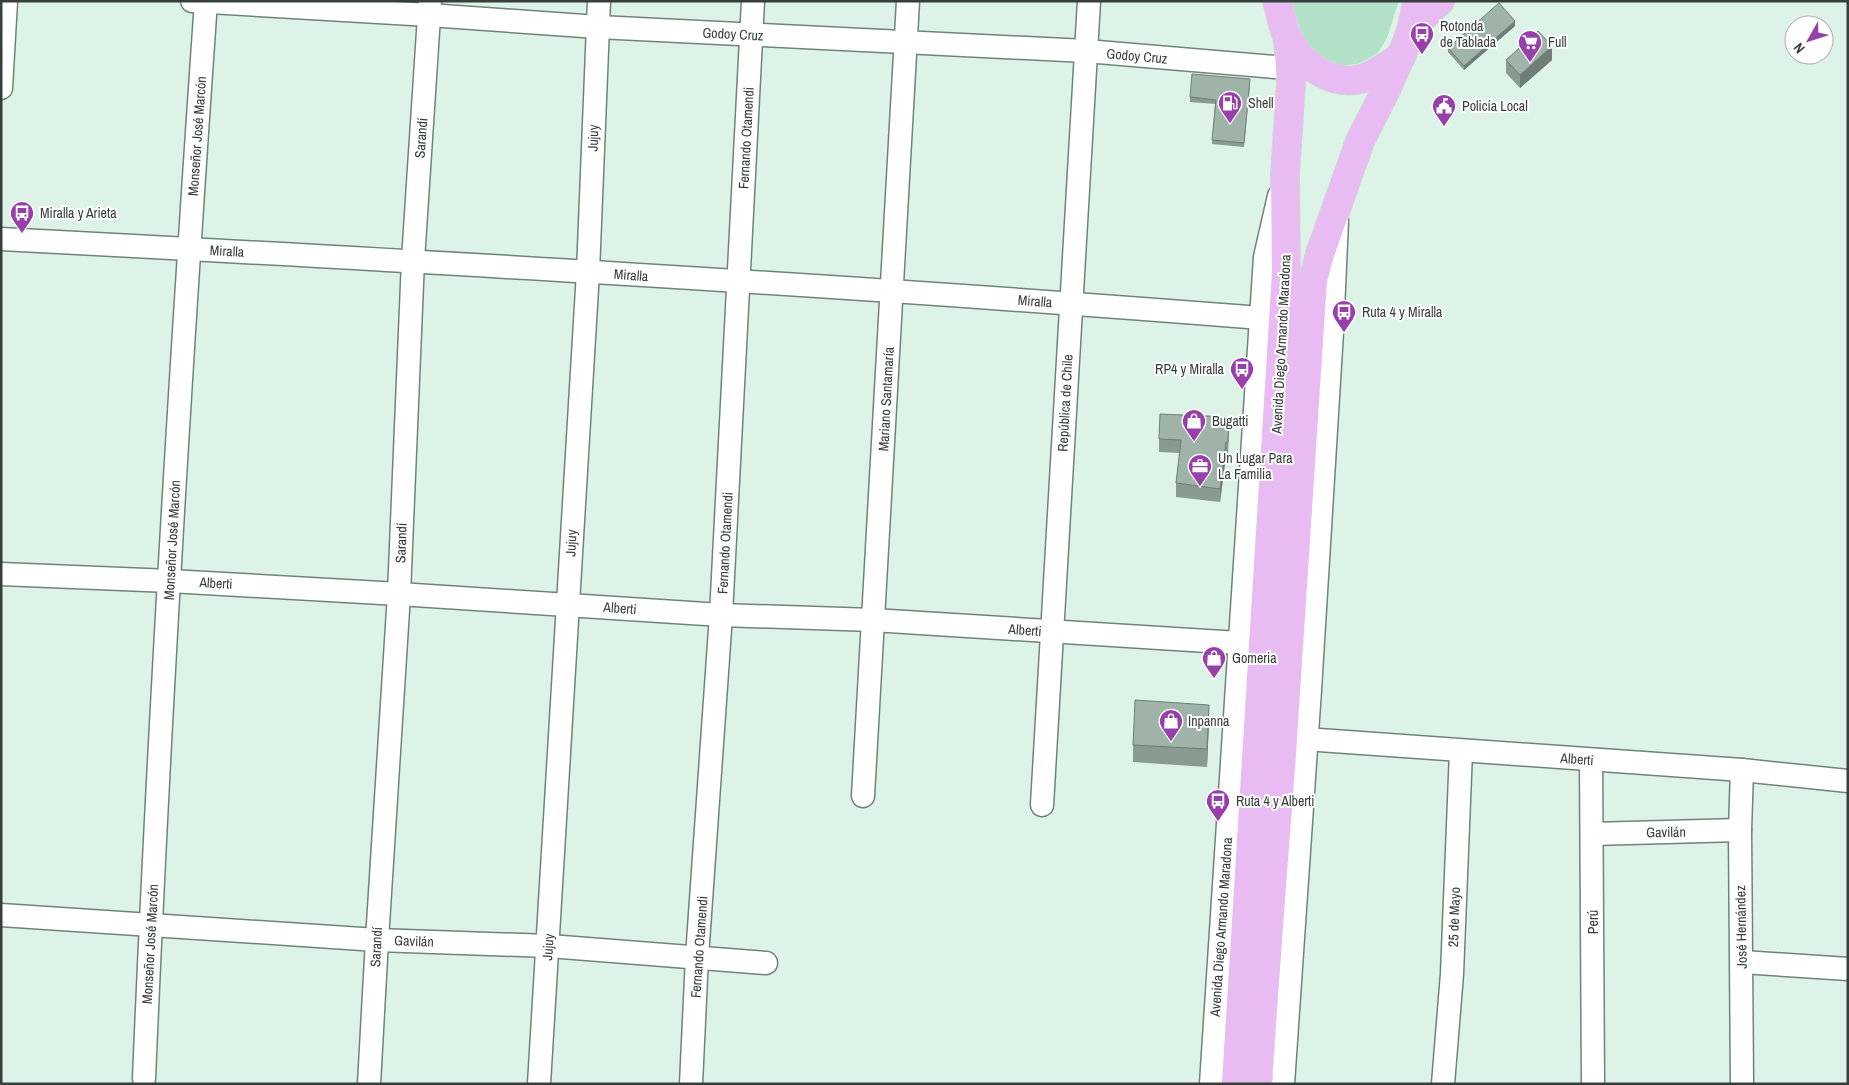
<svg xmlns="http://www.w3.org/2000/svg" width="1849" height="1085" viewBox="0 0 1849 1085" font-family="'Archivo Narrow',sans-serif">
<rect width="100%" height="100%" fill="#def3e7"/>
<path fill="#b2e1c8" d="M1290 1H1399L1387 38 1377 54 1358 64 1338 66 1319 57 1304 40Z"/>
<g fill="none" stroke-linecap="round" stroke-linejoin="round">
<g stroke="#708378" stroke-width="25">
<g id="minor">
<path d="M192 1 429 15 598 27 1086 51 1274 67"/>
<path d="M1 88 6 1"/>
<path d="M1 239C421 261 841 285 1261 318"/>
<path d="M1 574 170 581 399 594 721 615 873 620 1239 643"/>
<path d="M1305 739 1742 770 1848 781"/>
<path d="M1591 760 1593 1084"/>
<path d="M1742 770 1740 830 1742 1084"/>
<path d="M863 796 908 1"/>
<path d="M1042 805 1089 1"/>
<path d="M1592 834 1740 830"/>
<path d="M1 915 377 940 549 946 766 963"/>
<path d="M1742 962 1848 969"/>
<path d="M144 1079C159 720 181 360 206 1"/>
<path d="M369 1084 377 940 399 594 413 260 430 1"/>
<path d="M539 1084 588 272 599 1"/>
<path d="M691 1084 697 957 721 615 753 1"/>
<path d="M1211 1084 1265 257 1279 196"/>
<path d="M1283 1084 1310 690 1332 332 1337 221"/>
<path d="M1443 1084 1452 974 1461 751"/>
</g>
</g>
<g stroke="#d3d5d4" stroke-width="30">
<g id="major">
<path d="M1277 1C1281 13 1282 27 1288 38 1300 65 1335 88 1364 78 1377 74 1389 64 1401 57"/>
<path d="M1412 27 1440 1"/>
<path d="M1236 1084 1286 272 1285 174 1291 84 1288 39"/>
<path d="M1257 1084 1282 754 1313 280 1320 254 1360 141 1385 92 1407 42 1412 27 1417 1"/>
</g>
</g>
<use href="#minor" stroke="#fff" stroke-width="22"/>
<use href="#major" stroke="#e9bbf3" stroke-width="28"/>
</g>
<g fill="#899a90">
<path d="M1515 26 1464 70 1448 52V48Z"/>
<path d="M1506 60H1552L1520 88 1506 73Z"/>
<path d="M1250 84 1244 147 1212 144 1215 104 1190 102V97Z"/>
<path d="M1229 431 1228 456H1226L1220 502 1176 497V483L1180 453 1159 452V439Z"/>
<path d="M1209 722 1207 767 1133 762V745Z"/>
</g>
<g fill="#6f7d76">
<path d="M1515 21V26L1464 70V66Z"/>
<path d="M1552 46V60L1520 88V75Z"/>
<path d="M1226 442V456L1220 502V489Z"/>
<path d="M1209 705V722L1207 767V749Z"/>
</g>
<g fill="#9fb3a8" stroke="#6f7d76">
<path d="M1499 3 1515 21 1464 66 1448 48Z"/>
<path d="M1538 31 1552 46 1520 75 1506 60Z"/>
<path d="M1192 74 1250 79 1244 143 1212 140 1216 100 1190 97Z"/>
<path d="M1160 414 1229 417 1228 442H1226L1220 489 1176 483 1181 440 1159 439Z"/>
<path d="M1135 700 1209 705 1207 749 1133 745Z"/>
</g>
<defs>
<g id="bus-pin" transform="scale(1.25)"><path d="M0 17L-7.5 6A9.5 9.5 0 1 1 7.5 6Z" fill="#973fab" stroke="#fff"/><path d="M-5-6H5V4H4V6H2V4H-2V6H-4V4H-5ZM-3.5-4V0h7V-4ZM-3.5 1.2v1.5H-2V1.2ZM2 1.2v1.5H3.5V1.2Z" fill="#fff"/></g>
<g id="supermarket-pin" transform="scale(1.25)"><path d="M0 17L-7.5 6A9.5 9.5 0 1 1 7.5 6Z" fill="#973fab" stroke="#fff"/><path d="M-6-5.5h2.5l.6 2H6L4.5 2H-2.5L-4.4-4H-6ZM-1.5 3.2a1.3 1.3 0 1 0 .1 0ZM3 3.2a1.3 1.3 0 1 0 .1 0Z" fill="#fff"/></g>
<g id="fuel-pin" transform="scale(1.25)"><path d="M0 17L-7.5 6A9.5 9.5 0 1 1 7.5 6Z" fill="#973fab" stroke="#fff"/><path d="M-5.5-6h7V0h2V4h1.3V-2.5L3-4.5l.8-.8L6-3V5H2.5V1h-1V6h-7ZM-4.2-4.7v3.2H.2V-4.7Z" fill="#fff"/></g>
<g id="civic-pin" transform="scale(1.25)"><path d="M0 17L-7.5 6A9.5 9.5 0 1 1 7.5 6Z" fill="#973fab" stroke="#fff"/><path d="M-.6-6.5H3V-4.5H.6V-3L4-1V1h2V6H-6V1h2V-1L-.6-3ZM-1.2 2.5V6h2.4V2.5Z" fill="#fff"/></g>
<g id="shop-pin" transform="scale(1.25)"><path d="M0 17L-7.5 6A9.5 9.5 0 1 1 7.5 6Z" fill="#973fab" stroke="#fff"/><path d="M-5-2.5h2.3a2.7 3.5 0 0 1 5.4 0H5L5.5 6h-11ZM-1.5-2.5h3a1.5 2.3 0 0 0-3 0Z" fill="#fff"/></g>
<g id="office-pin" transform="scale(1.25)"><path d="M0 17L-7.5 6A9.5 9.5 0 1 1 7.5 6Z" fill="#973fab" stroke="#fff"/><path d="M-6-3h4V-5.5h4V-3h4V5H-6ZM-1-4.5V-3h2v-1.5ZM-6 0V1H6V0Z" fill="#fff"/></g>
</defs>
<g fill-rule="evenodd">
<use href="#bus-pin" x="1422" y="34"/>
<use href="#supermarket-pin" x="1530" y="42"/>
<use href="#fuel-pin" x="1230" y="103"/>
<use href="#civic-pin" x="1444" y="106"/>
<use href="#bus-pin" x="22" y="213"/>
<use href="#bus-pin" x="1344" y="312"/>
<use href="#bus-pin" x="1242" y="369"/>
<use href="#shop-pin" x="1194" y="421"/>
<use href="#office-pin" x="1200" y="466"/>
<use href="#shop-pin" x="1214" y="658"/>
<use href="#shop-pin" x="1171" y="721"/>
<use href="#bus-pin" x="1218" y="801"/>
</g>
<g text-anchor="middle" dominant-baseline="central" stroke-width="4" stroke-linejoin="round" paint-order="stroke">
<g font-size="14" fill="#373f3a" stroke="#fff" text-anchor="start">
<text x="1440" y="26">Rotonda<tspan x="1440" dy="16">de Tablada</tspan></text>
<text x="1548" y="42">Full</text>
<text x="1248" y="103">Shell</text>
<text x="1462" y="106">Policía Local</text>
<text x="40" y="213">Miralla y Arieta</text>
<text x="1362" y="312">Ruta 4 y Miralla</text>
<text x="1224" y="369" text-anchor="end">RP4 y Miralla</text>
<text x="1212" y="421">Bugatti</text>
<text x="1218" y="458">Un Lugar Para<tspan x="1218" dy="16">La Familia</tspan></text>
<text x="1232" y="658">Gomeria</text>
<text x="1188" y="721">Inpanna</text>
<text x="1236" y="801">Ruta 4 y Alberti</text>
</g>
<g font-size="14" fill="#373f3a" stroke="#fff">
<text transform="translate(733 34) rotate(3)">Godoy Cruz</text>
<text transform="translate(1137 56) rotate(5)">Godoy Cruz</text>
<text transform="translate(197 136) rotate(-86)">Monseñor José Marcón</text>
<text transform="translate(421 138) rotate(-86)">Sarandí</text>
<text transform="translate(593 138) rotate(-88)">Jujuy</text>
<text transform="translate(746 138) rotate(-87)">Fernando Otamendi</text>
<text transform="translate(227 251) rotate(3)">Miralla</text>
<text transform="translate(631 275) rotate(4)">Miralla</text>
<text transform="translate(1035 301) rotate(4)">Miralla</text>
<text transform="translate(1281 344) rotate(-87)">Avenida Diego Armando Maradona</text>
<text transform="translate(886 399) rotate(-87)">Mariano Santamaría</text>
<text transform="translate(1065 403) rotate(-87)">República de Chile</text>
<text transform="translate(172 540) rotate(-87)">Monseñor José Marcón</text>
<text transform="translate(401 543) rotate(-88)">Sarandí</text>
<text transform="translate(571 543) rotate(-87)">Jujuy</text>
<text transform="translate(725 543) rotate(-87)">Fernando Otamendi</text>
<text transform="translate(216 583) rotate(3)">Alberti</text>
<text transform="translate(620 608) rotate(4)">Alberti</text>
<text transform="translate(1025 630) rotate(4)">Alberti</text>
<text transform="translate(1577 759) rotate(4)">Alberti</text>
<text transform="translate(1666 832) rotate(-1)">Gavilán</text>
<text transform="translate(1454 917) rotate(-88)">25 de Mayo</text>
<text transform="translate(1593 922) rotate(-90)">Perú</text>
<text transform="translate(1221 927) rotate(-86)">Avenida Diego Armando Maradona</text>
<text transform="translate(1741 927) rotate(-91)">José Hernández</text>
<text transform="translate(414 941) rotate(2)">Gavilán</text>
<text transform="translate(150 944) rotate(-87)">Monseñor José Marcón</text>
<text transform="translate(376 947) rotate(-87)">Sarandí</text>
<text transform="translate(548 947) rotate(-86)">Jujuy</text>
<text transform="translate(699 947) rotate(-86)">Fernando Otamendi</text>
</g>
</g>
<rect width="1849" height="1085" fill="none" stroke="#373f3a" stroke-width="5"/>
<g transform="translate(1809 40) rotate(231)"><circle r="24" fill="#ffffff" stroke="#afb2b0"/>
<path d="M0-4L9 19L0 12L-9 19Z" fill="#973fab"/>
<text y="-8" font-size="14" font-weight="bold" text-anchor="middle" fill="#373f3a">N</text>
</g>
</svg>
